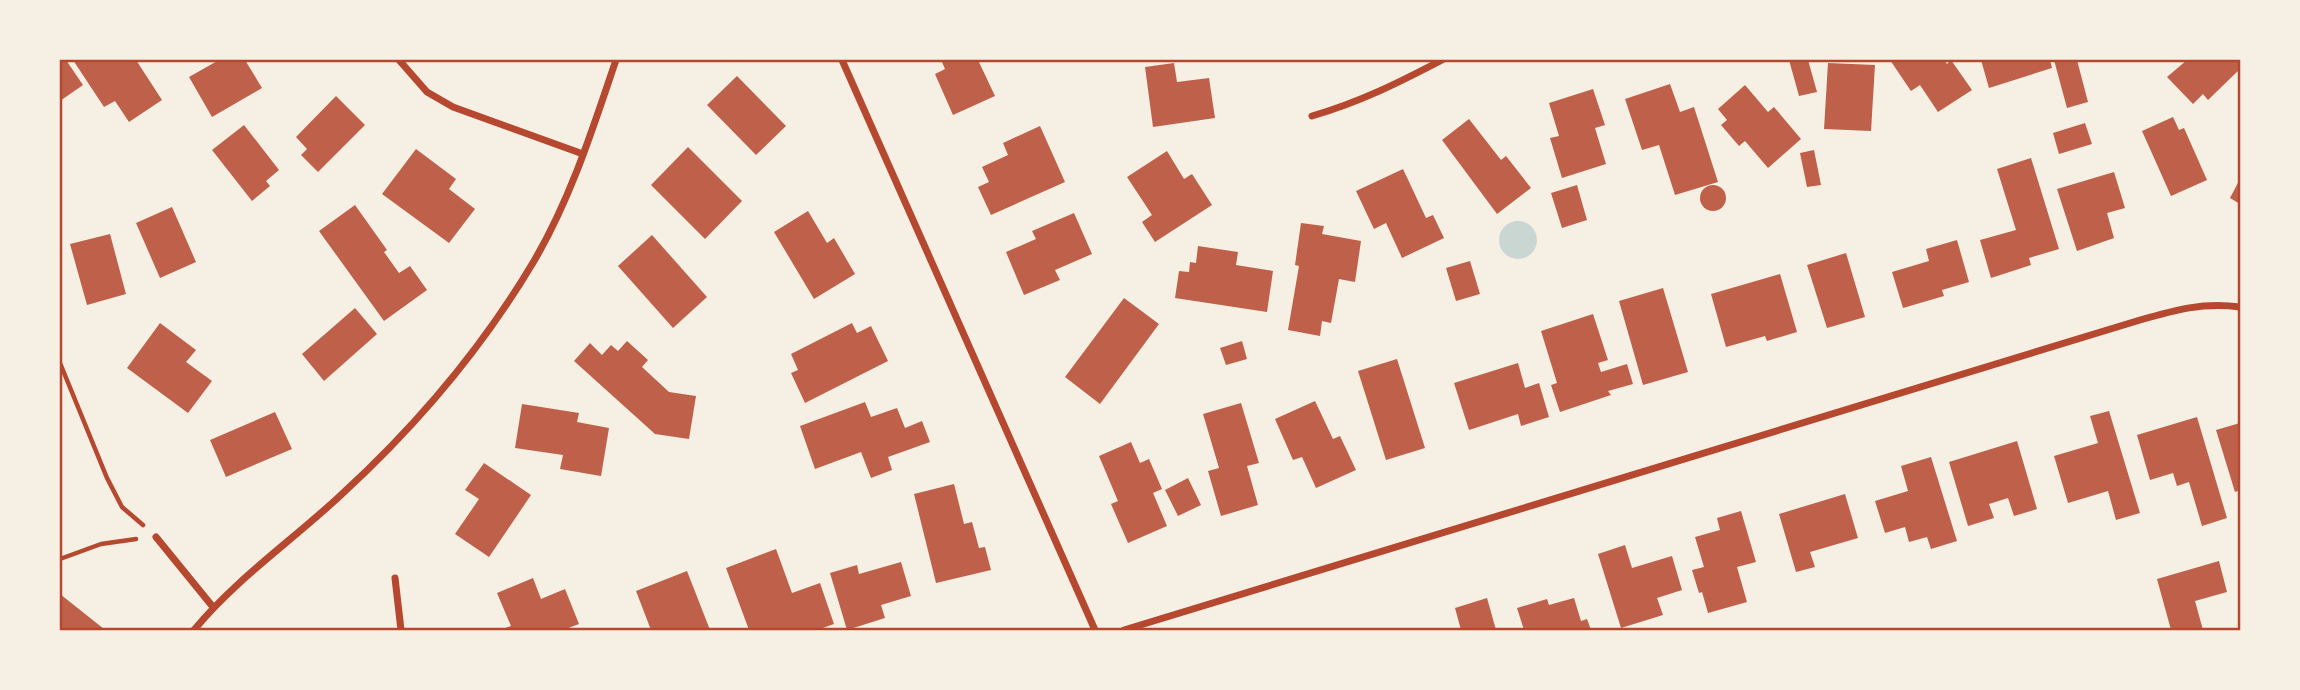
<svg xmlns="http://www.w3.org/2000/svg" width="2300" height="690" viewBox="0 0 2300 690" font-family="Montserrat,sans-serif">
<rect width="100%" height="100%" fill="#f6efe4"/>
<circle fill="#c9d6d2" cx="1518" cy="240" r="19"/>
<g fill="#bf614a">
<path d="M60 60H66L83 85 60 101Z"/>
<path d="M73 60H136L162 100 129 122 115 101 104 107Z"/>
<path d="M219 60H245L262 88 212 117 189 77Z"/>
<path d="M941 60H978L995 96 953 115 935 74 945 69Z"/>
<path d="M1789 60H1808L1817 92 1799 96Z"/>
<path d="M1890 60H1944L1947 64 1951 60 1972 90 1938 112 1920 85 1911 91Z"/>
<path d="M1981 60H2050L2052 68 1989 88Z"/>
<path d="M2054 60H2077L2088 102 2067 108Z"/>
<path d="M2187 60H2240V69L2208 100 2203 94 2193 104 2167 77Z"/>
<path d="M1174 63 1177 82 1209 78 1215 118 1153 127 1145 67Z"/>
<path d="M1828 63 1875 65 1871 131 1824 129Z"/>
<path d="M737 76 786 126 756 155 707 105Z"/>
<path d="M1670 84 1680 112 1694 107 1718 182 1675 195 1659 145 1642 150 1625 99Z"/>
<path d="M1745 85 1768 112 1774 107 1801 139 1768 168 1745 141 1739 146 1721 125 1727 120 1718 109Z"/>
<path d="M1593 89 1605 125 1595 128 1606 164 1562 178 1550 138 1559 136 1549 103Z"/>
<path d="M336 96 365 125 318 172 301 155 307 149 296 137Z"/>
<path d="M2173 117 2179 130 2184 128 2207 180 2171 196 2142 131Z"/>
<path d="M1469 119 1501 160 1506 156 1531 188 1497 214 1442 140Z"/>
<path d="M2085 123 2092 144 2059 154 2053 133Z"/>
<path d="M244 125 279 170 266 181 270 186 252 201 212 150Z"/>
<path d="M1040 126 1065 182 991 215 978 187 989 182 982 167 1008 155 1003 143Z"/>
<path d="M688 147 742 201 705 239 651 185Z"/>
<path d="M416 149 456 179 449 189 475 209 449 243 382 194Z"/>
<path d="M1814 150 1821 185 1807 187 1800 153Z"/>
<path d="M1167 151 1184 179 1192 174 1212 205 1155 242 1142 222 1152 215 1127 177Z"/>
<path d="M2031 158 2059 249 2029 258 2031 265 1991 278 1980 240 2016 230 1997 169Z"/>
<path d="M1403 169 1426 218 1433 215 1444 238 1402 258 1386 223 1374 229 1356 191Z"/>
<path d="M2114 172 2125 208 2107 213 2114 238 2077 251 2057 189Z"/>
<path d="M2240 179V204L2230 198Z"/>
<path d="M1577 185 1587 220 1562 228 1551 193Z"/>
<circle cx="1713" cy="198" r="13"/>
<path d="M355 205 387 250 384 252 399 273 410 266 427 290 384 321 319 231Z"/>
<path d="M172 207 196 262 160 278 136 223Z"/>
<path d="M808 211 827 243 834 238 855 274 814 299 774 232Z"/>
<path d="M1074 213 1092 254 1055 270 1060 280 1024 295 1006 252 1036 239 1032 231Z"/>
<path d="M1301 223 1324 226 1322 234 1361 241 1355 282 1339 279 1331 323 1322 321 1320 336 1288 330 1299 266 1295 265Z"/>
<path d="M110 234 126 294 87 305 70 244Z"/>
<path d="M652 235 707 297 673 328 618 266Z"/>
<path d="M1957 240 1969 282 1942 290 1944 296 1903 308 1892 272 1929 261 1926 249Z"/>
<path d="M1198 246 1238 252 1236 265 1273 271 1267 312 1175 298 1179 271 1189 272 1190 262 1196 263Z"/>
<path d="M1846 253 1865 317 1827 328 1807 265Z"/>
<path d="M1470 261 1480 294 1456 301 1446 268Z"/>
<path d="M1780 274 1797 332 1767 341 1765 336 1726 347 1711 294Z"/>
<path d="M1663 288 1688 372 1643 385 1619 301Z"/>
<path d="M1124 298 1159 324 1100 404 1065 377Z"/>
<path d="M355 308 377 334 324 381 302 354Z"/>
<path d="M1593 314 1608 360 1598 363 1601 372 1627 364 1633 384 1608 391 1611 395 1560 412 1551 385 1557 383 1541 331Z"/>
<path d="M160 323 196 350 186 362 212 381 188 413 127 368Z"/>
<path d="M852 323 857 333 871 326 888 361 805 403 791 373 798 370 791 354Z"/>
<path d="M627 341 648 360 642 367 669 392 696 396 689 439 655 434 574 361 590 343 602 355 611 345 618 351Z"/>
<path d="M1242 341 1247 359 1226 365 1220 348Z"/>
<path d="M1397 359 1425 448 1386 460 1358 371Z"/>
<path d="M1518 363 1525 388 1539 383 1549 417 1521 426 1518 414 1469 430 1454 383Z"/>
<path d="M1315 401 1333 439 1340 436 1356 470 1316 488 1302 457 1293 460 1275 419Z"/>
<path d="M865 402 871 417 897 408 905 428 922 421 930 442 888 457 892 470 871 478 861 452 815 469 800 426Z"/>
<path d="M1241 403 1259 463 1247 466 1258 505 1221 516 1208 471 1219 468 1203 414Z"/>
<path d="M522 404 579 413 577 422 609 428 601 476 560 469 563 455 515 448Z"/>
<path d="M2109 411 2140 513 2116 520 2108 491 2068 503 2054 456 2098 443 2090 416Z"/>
<path d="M275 412 292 449 226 477 210 440Z"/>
<path d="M2197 417 2227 518 2202 526 2189 482 2177 486 2173 473 2150 480 2137 435Z"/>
<path d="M2240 423V490L2235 492 2216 430Z"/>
<path d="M2017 441 2037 509 2014 516 2008 498 1989 504 1994 518 1968 526 1949 462Z"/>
<path d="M1131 442 1140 463 1149 459 1162 489 1153 493 1167 526 1128 543 1111 504 1118 501 1099 456Z"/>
<path d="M1931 457 1957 541 1931 549 1927 537 1909 542 1905 527 1885 533 1875 501 1908 491 1901 466Z"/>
<path d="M484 463 531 495 489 557 455 534 479 499 465 490Z"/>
<path d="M1188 478 1201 505 1178 516 1165 490Z"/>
<path d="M954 484 964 524 972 522 979 548 985 547 991 570 936 583 914 494Z"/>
<path d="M1845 494 1858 538 1810 552 1815 567 1796 572 1779 514Z"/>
<path d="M1741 511 1756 562 1737 567 1747 602 1708 613 1702 592 1699 593 1692 570 1704 567 1695 537 1720 530 1717 518Z"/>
<path d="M1625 545 1632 568 1672 556 1682 590 1657 598 1663 615 1621 628 1598 554Z"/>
<path d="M776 549 792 593 820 583 834 624 817 630H749L726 568Z"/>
<path d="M2219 561 2227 592 2195 601 2203 630H2171L2157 579Z"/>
<path d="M901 562 911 596 881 605 885 618 847 630 830 573 857 565 859 574Z"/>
<path d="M687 571 710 630H651L636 591Z"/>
<path d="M533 578 541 599 565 589 579 624 563 630H500L511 626 497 593Z"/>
<path d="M60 594 104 629 103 630H60Z"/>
<path d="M1487 598 1496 630H1461L1455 608Z"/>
<path d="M1574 598 1581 621 1587 619 1591 630H1524L1517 608 1547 599 1549 605Z"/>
</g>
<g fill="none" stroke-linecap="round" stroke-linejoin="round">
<g stroke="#b5482f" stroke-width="4.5">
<path d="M60 363 107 478 122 507 143 525"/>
<path d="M60 559 101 544 136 539"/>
</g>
<g stroke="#b5482f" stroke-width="7">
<path d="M399 60 427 92 453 107 583 154"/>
<path d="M842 60 1095 630"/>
<path d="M1312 116C1360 102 1398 83 1442 60"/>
<path d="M156 537 213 607"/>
<path d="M395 578 401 630"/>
<path d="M194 630C237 578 293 540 342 494 416 426 483 347 534 261 571 198 593 128 616 60"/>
<path d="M1124 630 2140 320C2175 310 2203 302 2240 307"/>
</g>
</g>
<rect width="2300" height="690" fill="none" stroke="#f6efe4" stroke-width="122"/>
<rect x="61" y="61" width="2178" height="568" fill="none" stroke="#b5482f" stroke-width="2.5"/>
</svg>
